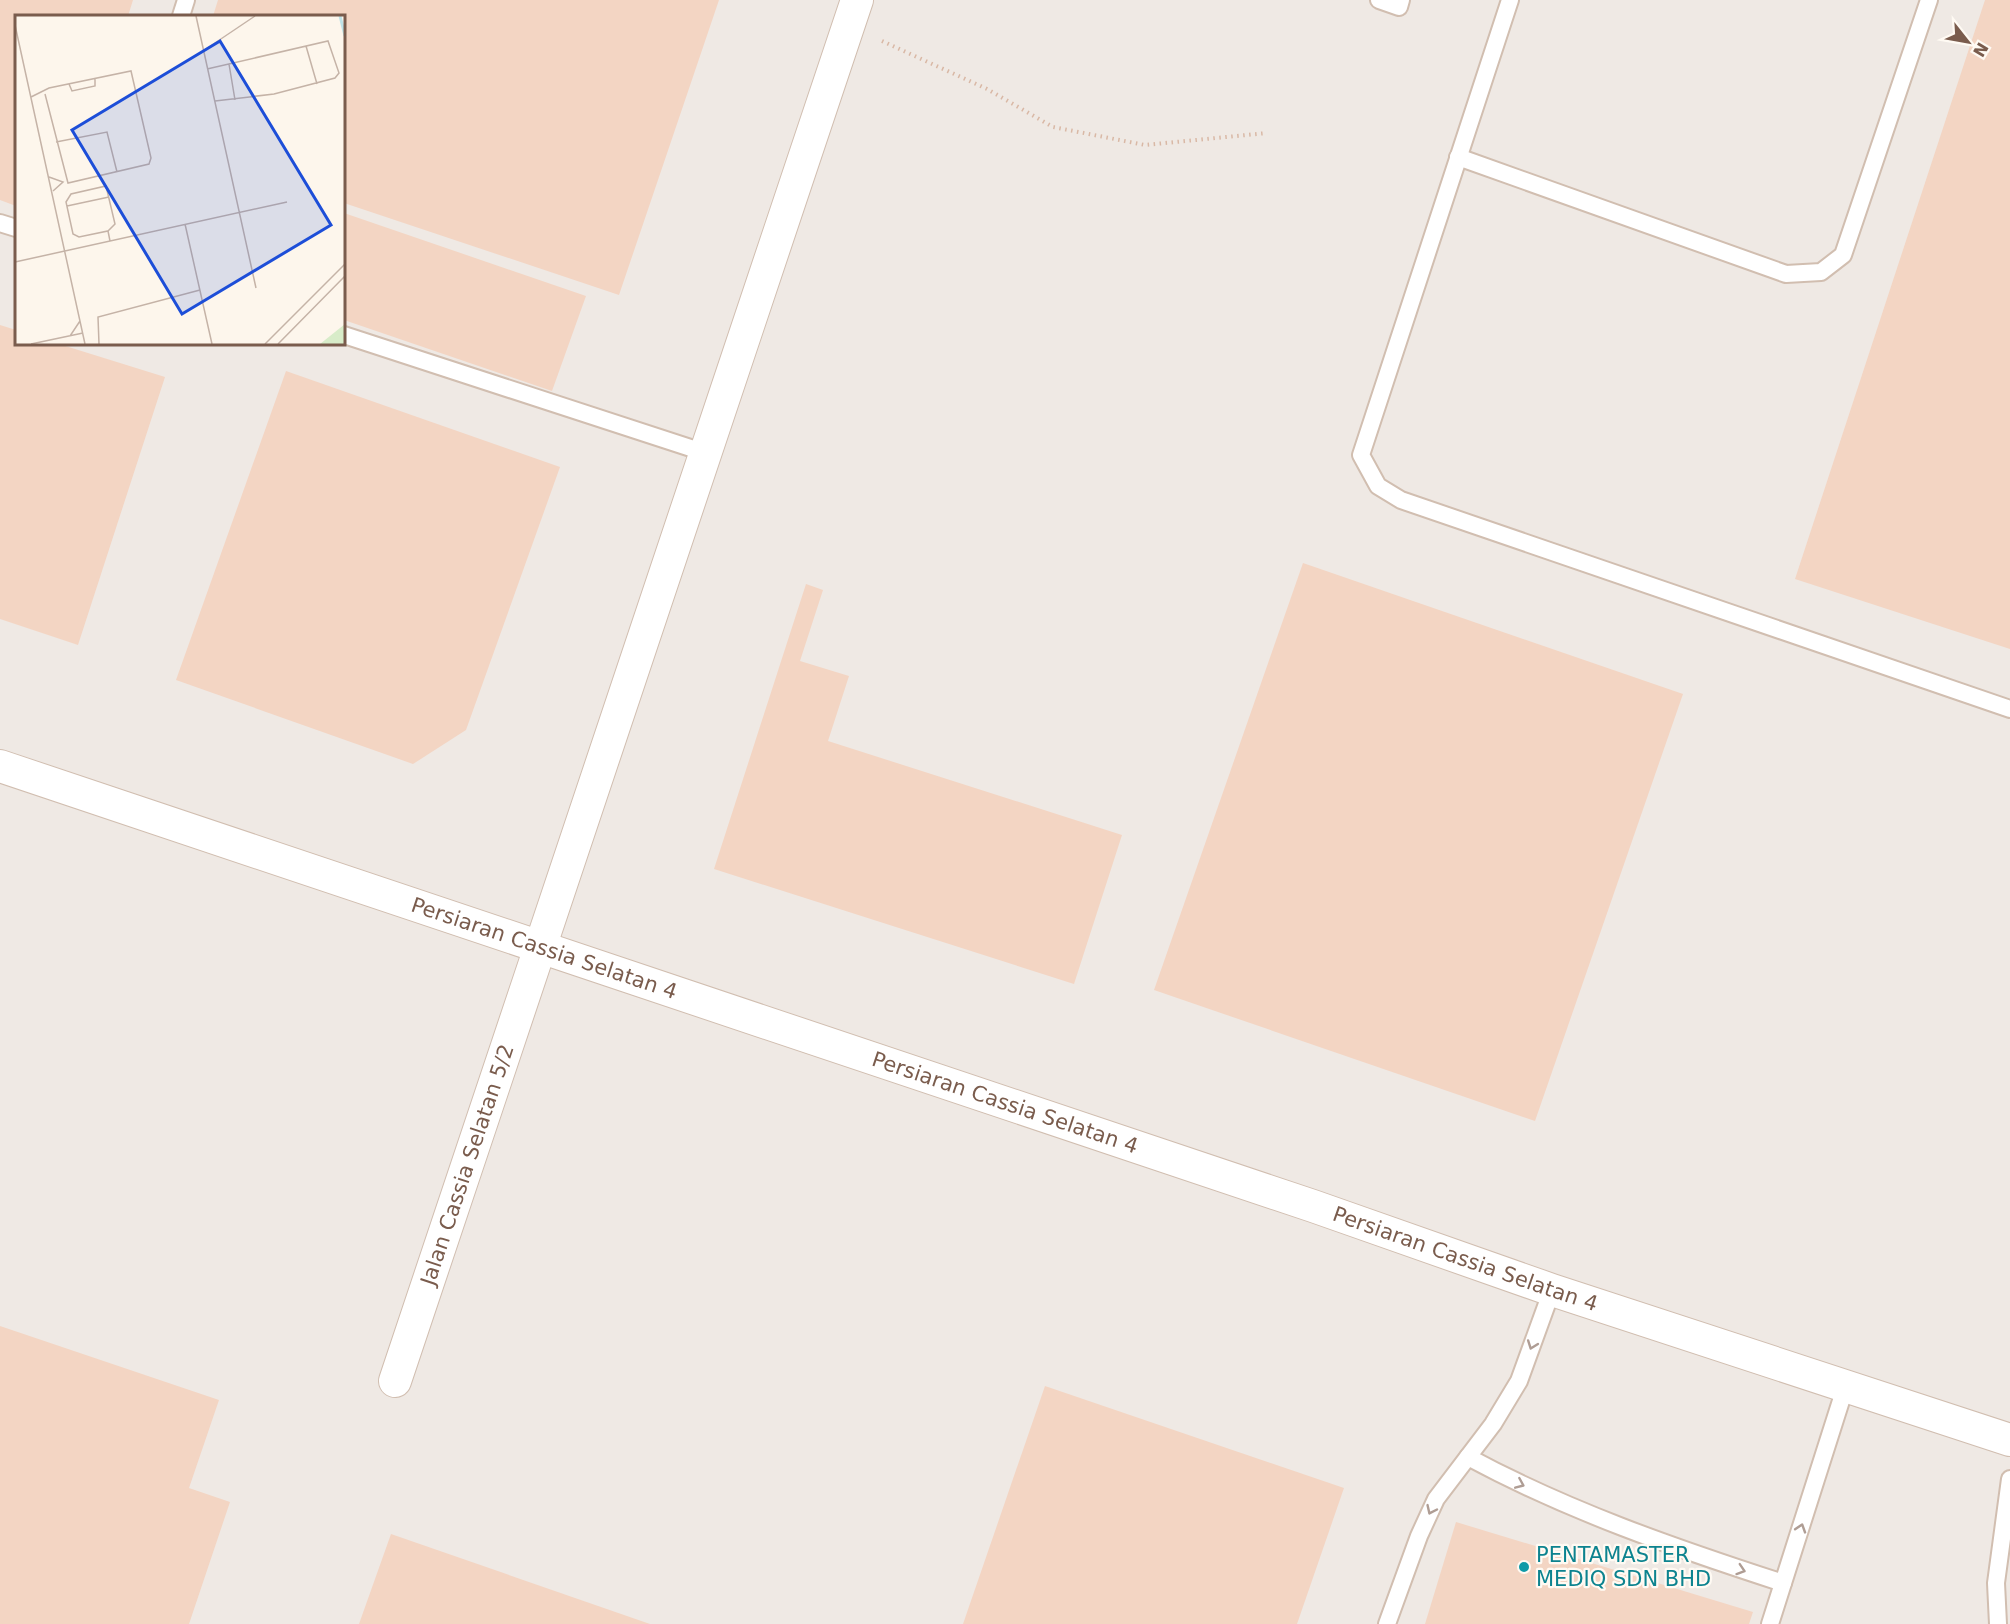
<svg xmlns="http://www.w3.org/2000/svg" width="2010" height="1624" viewBox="0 0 2010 1624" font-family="'DejaVu Sans',sans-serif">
<rect width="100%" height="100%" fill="#fdf6ec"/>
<path fill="#efe9e4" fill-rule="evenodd" d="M0 0H2010V1624H0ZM16 16H344V344H16Z"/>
<g fill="#f3d5c3">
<path d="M0 0H133L128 16H16V206L0 200Z"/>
<path d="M218 0H719L619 295 344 203V16H213Z"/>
<path d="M1985 0H2010V649L1795 579Z"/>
<path d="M344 213 586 296 552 391 344 320Z"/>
<path d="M0 325 16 330V344H59L165 377 78 645 0 619Z"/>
<path d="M286 371 560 467 466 730 413 764 176 680Z"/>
<path d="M1303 563 1683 694 1535 1121 1154 990Z"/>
<path d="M806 584 823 590 800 661 849 676 828 741 1122 835 1074 984 714 869Z"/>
<path d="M0 1326 219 1400 189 1488 230 1502 189 1624H0Z"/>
<path d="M1045 1386 1344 1488 1297 1624H963Z"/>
<path d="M1456 1522 1753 1612 1749 1624H1425Z"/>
<path d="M391 1534 650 1624H359Z"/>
</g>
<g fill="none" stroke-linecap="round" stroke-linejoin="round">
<g stroke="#d1beb0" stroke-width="20">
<g id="lane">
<path d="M1379 0 1399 7 1401 0"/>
<path d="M1510 0 1361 455 1378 486 1401 500 2010 709"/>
<path d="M181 16 186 0"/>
<path d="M1458 157 1786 274 1821 272 1843 255 1929 0"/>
<path d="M0 223 16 228"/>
<path d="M344 335 706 453"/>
<path d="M1468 1457C1568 1511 1675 1548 1783 1583"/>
<path d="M1387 1624 1419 1536 1436 1499 1493 1424 1519 1381 1552 1290"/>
<path d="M1770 1624 1846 1385"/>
<path d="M1998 1624 1996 1583 2010 1479"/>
</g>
</g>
<g stroke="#d1beb0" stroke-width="34">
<g id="street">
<path id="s1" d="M0 766 1313 1206 1552 1290 2010 1440"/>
<path id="s2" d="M395 1381 857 0"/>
</g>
</g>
<path stroke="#d9b8a5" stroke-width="4" stroke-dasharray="1.5 4.5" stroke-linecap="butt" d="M882 41 987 89 1053 127 1145 145 1267 133"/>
<use href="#lane" stroke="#fff" stroke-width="16"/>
<use href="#street" stroke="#fff" stroke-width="32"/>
</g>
<defs><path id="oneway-chevron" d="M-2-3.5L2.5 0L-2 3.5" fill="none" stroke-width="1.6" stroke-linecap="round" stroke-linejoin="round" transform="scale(1.5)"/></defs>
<g stroke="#af9d94">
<use href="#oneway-chevron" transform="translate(1532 1345) rotate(110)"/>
<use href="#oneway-chevron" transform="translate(1520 1484) rotate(23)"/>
<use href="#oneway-chevron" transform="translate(1431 1510) rotate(115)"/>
<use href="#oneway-chevron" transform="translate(1801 1528) rotate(-72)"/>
<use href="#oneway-chevron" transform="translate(1741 1570) rotate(18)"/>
</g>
<circle fill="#0f9aa8" stroke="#fffaf3" stroke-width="2" cx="1524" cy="1567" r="6"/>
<g text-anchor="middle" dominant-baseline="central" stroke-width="4.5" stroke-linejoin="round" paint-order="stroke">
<g font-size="21" fill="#7a5c4d" stroke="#fffaf3">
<text stroke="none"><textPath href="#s1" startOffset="574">Persiaran Cassia Selatan 4</textPath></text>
<text stroke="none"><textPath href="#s1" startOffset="1060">Persiaran Cassia Selatan 4</textPath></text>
<text stroke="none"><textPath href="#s2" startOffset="228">Jalan Cassia Selatan 5/2</textPath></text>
<text stroke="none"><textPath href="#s1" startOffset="1546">Persiaran Cassia Selatan 4</textPath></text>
</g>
<g font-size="21" fill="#0d838f" stroke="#fffaf3" text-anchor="start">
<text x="1536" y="1555">PENTAMASTER<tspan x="1536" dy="24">MEDIQ SDN BHD</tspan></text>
</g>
</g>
<g transform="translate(15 15)">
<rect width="330" height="330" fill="#fdf6ec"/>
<path d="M330 309V329H305Z" fill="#d8ecc9"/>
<path fill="none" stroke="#bfe3e8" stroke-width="3" d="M325 1 330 21"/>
<path fill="none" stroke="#c5b3a7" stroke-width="1.5" d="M181 1 241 273M0 10 70 329M291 31 302 69M188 36 240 1M214 49 220 85M192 54 313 26 324 58 320 63 259 79 200 86M54 69 57 76 80 71V63M16 82 34 73 116 56 136 143 134 149 53 168 30 79M41 127 92 117 102 157M34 162 48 167 38 176M52 191 94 182M170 209 197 329M93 216 100 209 91 171 56 179 51 187 58 219 64 222 93 216 95 226M0 247 272 187M55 321 65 306M16 329 68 318M84 329 83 302 185 275M250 329 330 249M263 329 330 261"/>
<path fill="#1d4ed8" fill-opacity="0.15" stroke="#1d4ed8" stroke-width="3" d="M205 26 316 210 167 299 57 115Z"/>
<rect width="330" height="330" fill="none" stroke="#7a5c4d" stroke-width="3"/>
</g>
<g transform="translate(1968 42) rotate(121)" stroke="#fffaf3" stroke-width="4.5" paint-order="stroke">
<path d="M0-4.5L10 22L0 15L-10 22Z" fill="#7a5c4d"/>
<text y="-9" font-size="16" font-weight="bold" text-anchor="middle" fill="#7a5c4d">N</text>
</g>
</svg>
